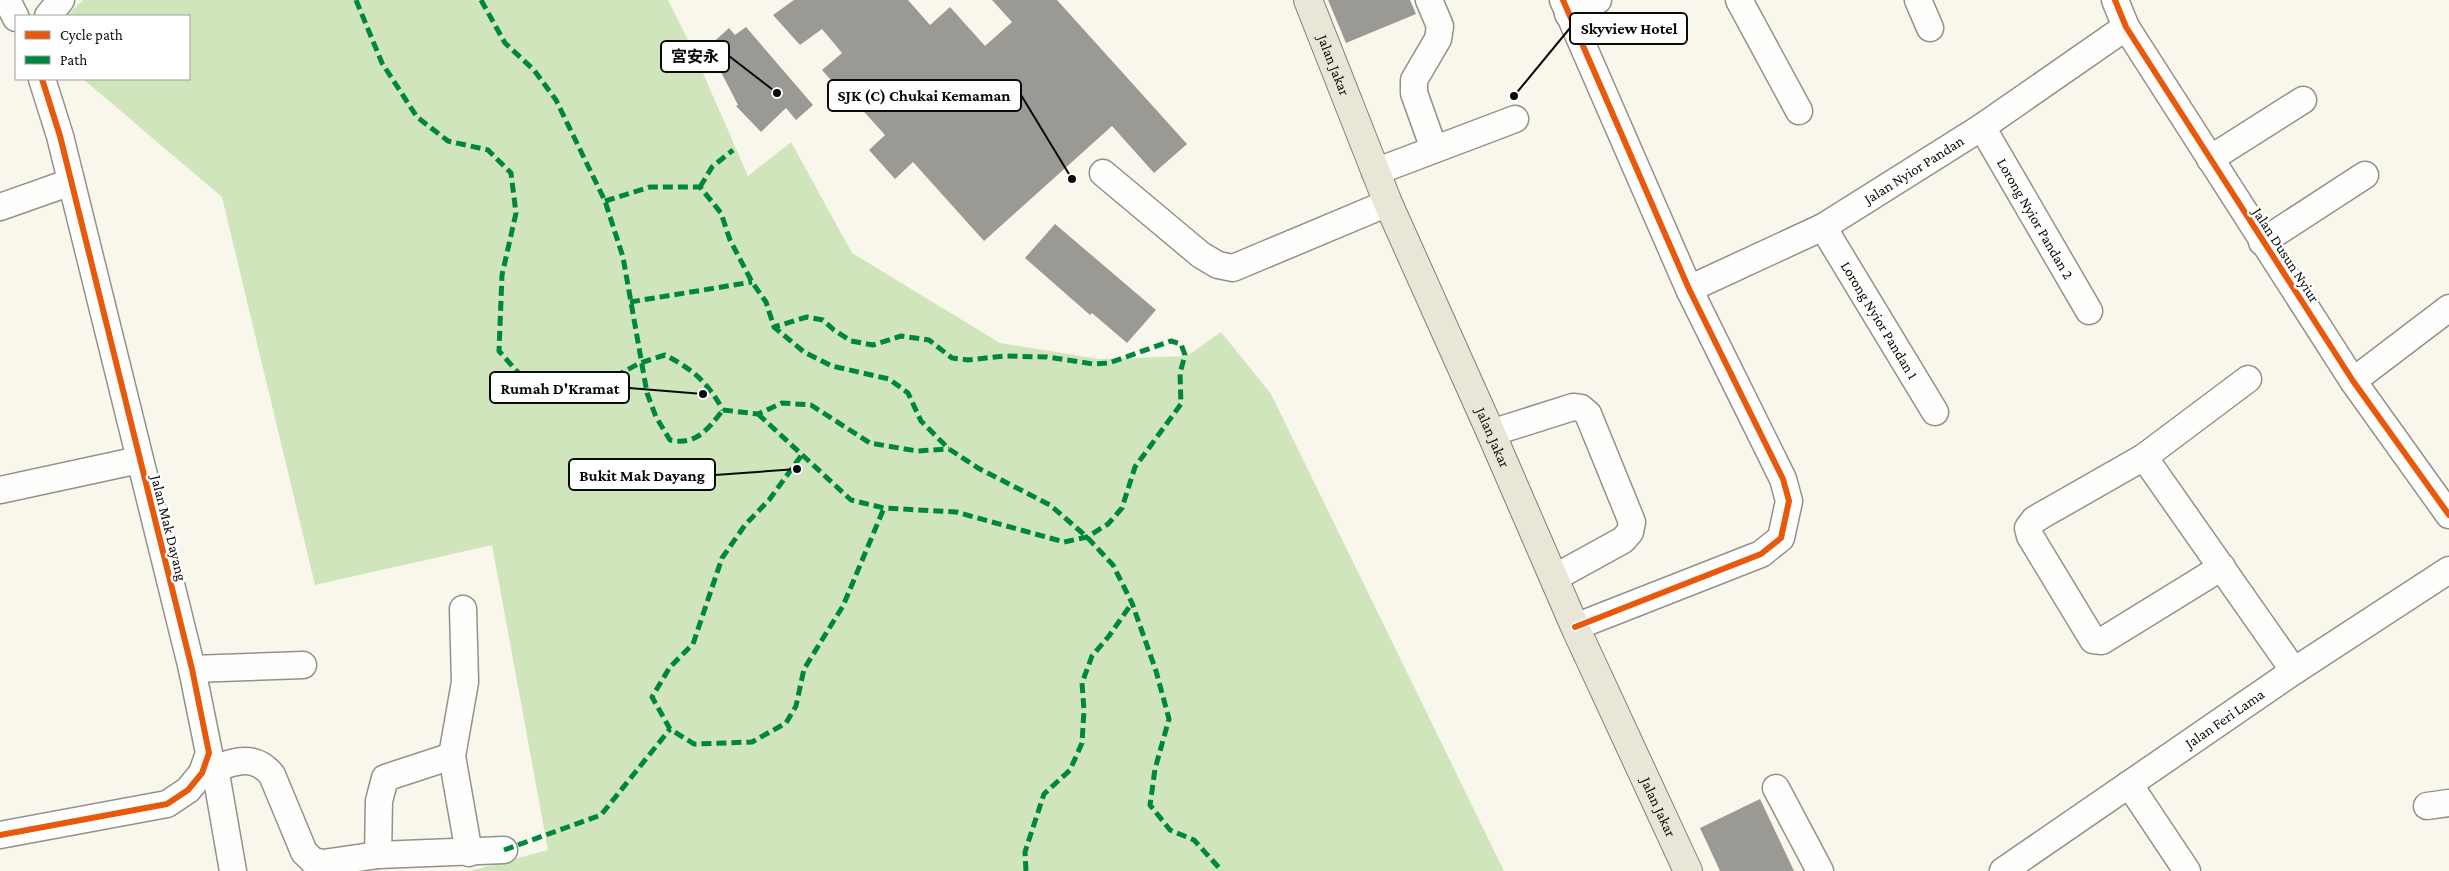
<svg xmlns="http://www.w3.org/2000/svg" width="2449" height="871" viewBox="0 0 2449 871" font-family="'Crimson Pro','Noto Sans SC',serif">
<rect width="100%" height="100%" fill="#f9f7ec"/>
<path fill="#d0e5bb" d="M83 0H668L692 48 748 176 791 142 852 253 1000 343 1099 359 1187 356 1221 332 1271 394 1504 871H470L548 850 492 545 315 585 222 197 83 79H189V16H67Z"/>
<g fill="#9b9993">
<path d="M794 0H908L930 25 950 7 985 46 1012 22 992 0H1057L1187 144 1154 173 1112 126 984 241 913 162 895 179 869 150 885 135 840 85 837 87 822 70 842 53 822 29 800 45 773 15Z"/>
<path d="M1328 0H1410L1416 14 1346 43Z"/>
<path d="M746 27 813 105 796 120 786 108 761 132 736 106 738 105 708 47 729 28 735 35Z"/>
<path d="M1055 224 1156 310 1127 343 1092 313 1090 315 1025 258Z"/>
<path d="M1760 799 1794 871H1720L1700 828Z"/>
</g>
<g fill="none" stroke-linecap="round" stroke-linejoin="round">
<g stroke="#92918c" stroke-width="29">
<g id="minor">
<path d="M7 0 16 18"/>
<path d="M1429 0 1440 26 1438 39 1414 80V93L1434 149"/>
<path d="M1563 0 1689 289 1783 479 1789 501 1781 538 1761 554 1575 627"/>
<path d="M1739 0 1799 111"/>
<path d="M1918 0 1930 28"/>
<path d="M2115 0 2126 27 2353 381 2449 515"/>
<path d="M1568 14 1598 0"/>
<path d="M48 16 61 0"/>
<path id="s1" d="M1982 127 2089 311"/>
<path d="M2210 159 2303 100"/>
<path d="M1375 172 1515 119"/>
<path d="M1103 173 1201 255 1218 265 1233 268 1388 203"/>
<path d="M0 207 71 182"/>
<path id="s2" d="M1823 227 1935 412"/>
<path d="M2262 242 2365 175"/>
<path id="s3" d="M1689 289 1823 227 1982 127 2126 27"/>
<path d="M2353 381 2449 308"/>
<path d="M1491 433 1573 407 1581 408 1588 414 1632 522 1630 532 1623 540 1554 578"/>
<path d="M2144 457 2294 671"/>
<path d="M0 490 139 460"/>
<path d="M2222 567 2102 641 2093 640 2030 536 2028 528 2034 520 2044 514 2144 457 2248 379"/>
<path d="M463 609 465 682 452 756 469 853"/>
<path d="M192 669 303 665"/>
<path d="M215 768 233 871"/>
<path d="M202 773C229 764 252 750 272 775L304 852 313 861 323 863 378 855 504 850"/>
<path d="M2129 784 2187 871"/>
<path d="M1776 788 1820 871"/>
<path d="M2427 806 2449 803"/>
<path d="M0 835 167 804 188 790 202 773 209 753 192 669 60 136 42 79"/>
<path d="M378 855 379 801 385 778 452 756"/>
<path id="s4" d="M2003 871 2294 671 2449 570"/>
</g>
</g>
<g stroke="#7f7e79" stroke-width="30">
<g id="major">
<path id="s5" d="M1308 0 1388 203 1491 433 1575 627 1688 871"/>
</g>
</g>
<use href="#minor" stroke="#fefefc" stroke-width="26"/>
<use href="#major" stroke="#eae6d7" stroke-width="28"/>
<g stroke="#00873e" stroke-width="5" stroke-dasharray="10 5" stroke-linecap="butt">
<path d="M356 0 382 63 417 117 448 141 488 150 511 173 516 213 502 275 499 351 522 377 556 386 610 379 640 363 665 355C694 370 707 382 723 410"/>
<path d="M481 0 505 43 534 70 556 100 605 201 623 257 647 393 656 417 670 440C696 446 708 429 723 410"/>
<path d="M700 187 712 167 733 150"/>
<path d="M605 201 650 187H700L721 213 730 240 752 282 766 302 774 327 804 352 832 366 889 379 908 393 921 421 949 449 978 468 1050 505 1087 537 1113 565 1132 603 1156 671 1169 719 1155 769 1150 805 1170 830 1194 840 1222 871"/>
<path d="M630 302 752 282"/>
<path d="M723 410 758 414 782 403 811 405 870 443 917 451 949 449"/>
<path d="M758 414 851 500 884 508 956 512 1064 542 1087 537 1108 524 1122 508 1135 467 1181 404 1180 373 1185 355 1181 344 1171 341 1109 363 1093 364 1047 357 1004 356 968 360 952 358 929 340 901 336 873 345 851 341 834 330 823 320 807 317 774 327"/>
<path d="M801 456 769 500 745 525 722 558 693 644 670 667 652 697 670 729 694 744 752 742 786 723 796 706 804 669 843 606 884 508"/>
<path d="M504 850 601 815 670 729"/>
<path d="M1026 871 1025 852 1044 794 1070 770 1082 743 1084 710 1082 683 1092 656 1109 636 1132 603"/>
</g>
<g stroke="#fff" stroke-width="9">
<g id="cycleway">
<path d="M1563 0 1689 289 1783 479 1789 501 1781 538 1761 554 1575 627"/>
<path d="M2115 0 2126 27 2353 381 2449 515"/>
<path d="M0 835 167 804 188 790 202 773 209 753 192 669 60 136 42 79"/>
</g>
</g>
<use href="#cycleway" stroke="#e8590c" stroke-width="6"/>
</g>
<g text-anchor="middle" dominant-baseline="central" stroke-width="5" stroke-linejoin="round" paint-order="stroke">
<g font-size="15" fill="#0a0a0a" stroke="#fff">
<text stroke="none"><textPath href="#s5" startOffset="70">Jalan Jakar</textPath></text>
<text stroke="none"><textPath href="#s3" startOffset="255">Jalan Nyior Pandan</textPath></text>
<text stroke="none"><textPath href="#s1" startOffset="106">Lorong Nyior Pandan 2</textPath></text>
<text transform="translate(2286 255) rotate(57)">Jalan Dusun Nyiur</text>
<text stroke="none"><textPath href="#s2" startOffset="109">Lorong Nyior Pandan 1</textPath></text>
<text stroke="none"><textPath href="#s5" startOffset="475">Jalan Jakar</textPath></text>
<text transform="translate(169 528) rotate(76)">Jalan Mak Dayang</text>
<text stroke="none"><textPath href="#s4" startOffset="269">Jalan Feri Lama</textPath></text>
<text stroke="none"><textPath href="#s5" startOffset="880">Jalan Jakar</textPath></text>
</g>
</g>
<path fill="none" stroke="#0a0a0a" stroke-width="2" d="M1514 96L1570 28M777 93L729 56M1072 179L1021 95M703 394L629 388M797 469L715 475"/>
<g fill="#0a0a0a" stroke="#fff" stroke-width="2">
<circle cx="1514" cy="96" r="5"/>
<circle cx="777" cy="93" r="5"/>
<circle cx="1072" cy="179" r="5"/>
<circle cx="703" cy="394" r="5"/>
<circle cx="797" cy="469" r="5"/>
</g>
<g fill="#fff" stroke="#0a0a0a" stroke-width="2">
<rect x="1570" y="13" width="117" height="31" rx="5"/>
<rect x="661" y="41" width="68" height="31" rx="5"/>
<rect x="828" y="80" width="193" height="31" rx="5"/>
<rect x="490" y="372" width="139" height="31" rx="5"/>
<rect x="569" y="459" width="146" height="31" rx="5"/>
</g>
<g font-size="16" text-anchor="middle" font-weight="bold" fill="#0a0a0a">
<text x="1629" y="34">Skyview Hotel</text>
<text x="695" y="62">宮安永</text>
<text x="924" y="101">SJK (C) Chukai Kemaman</text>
<text x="560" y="394">Rumah D'Kramat</text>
<text x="642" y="481">Bukit Mak Dayang</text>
</g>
<rect x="15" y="15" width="175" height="65" fill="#ffffff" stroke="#9d9d9d"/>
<rect x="25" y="31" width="25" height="8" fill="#e8590c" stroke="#9d9d9d"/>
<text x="60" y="40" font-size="15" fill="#0a0a0a">Cycle path</text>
<rect x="25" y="56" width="25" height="8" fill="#00873e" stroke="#9d9d9d"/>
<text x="60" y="65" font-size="15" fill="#0a0a0a">Path</text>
</svg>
